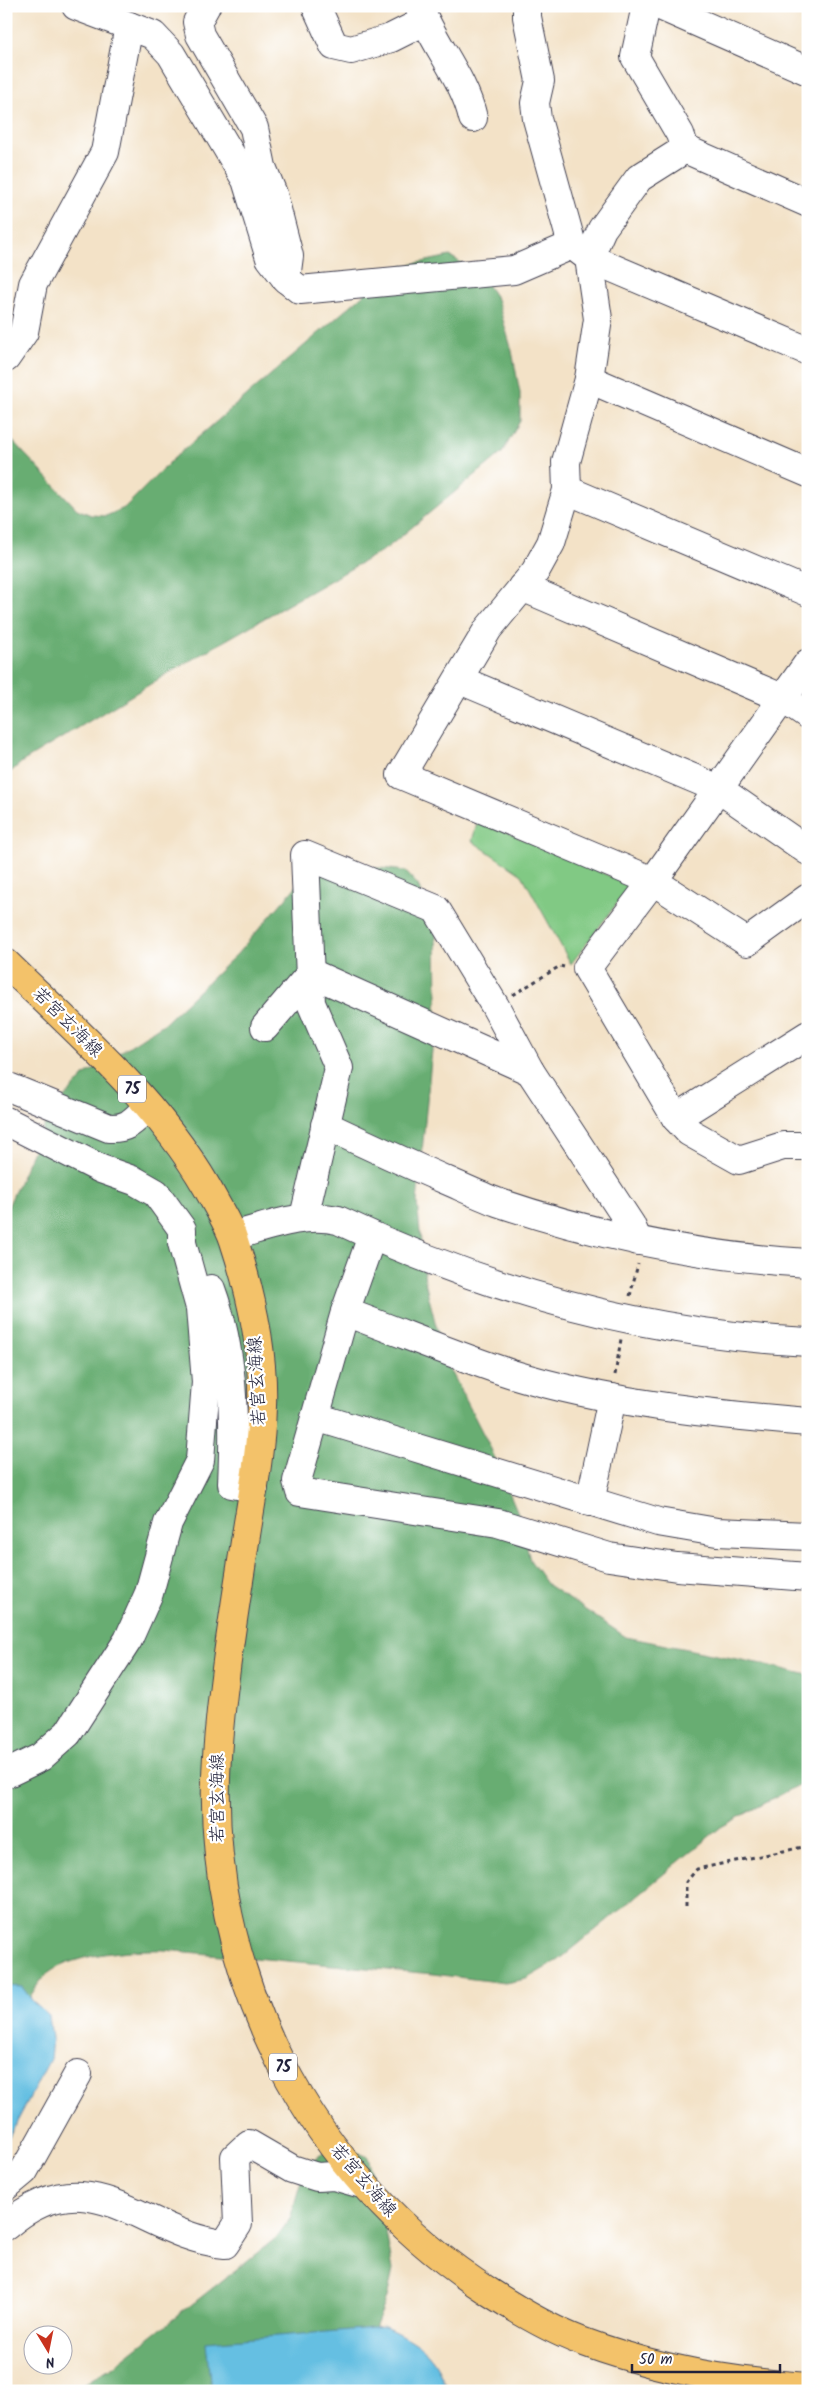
<svg xmlns="http://www.w3.org/2000/svg" width="814" height="2397" viewBox="0 0 814 2397" font-family="Kalam,'Klee One',sans-serif">
<rect width="100%" height="100%" fill="#fff"/>
<filter id="ink" filterUnits="userSpaceOnUse"><feTurbulence type="fractalNoise" baseFrequency=".02" numOctaves="2"/><feDisplacementMap in="SourceGraphic" scale="10" xChannelSelector="R" yChannelSelector="G"/><feConvolveMatrix kernelMatrix="1 2 1 2 8 2 1 2 1" color-interpolation-filters="sRGB"/></filter>
<filter id="wash" filterUnits="userSpaceOnUse"><feTurbulence type="fractalNoise" baseFrequency=".0096" numOctaves="4" result="noise"/><feDisplacementMap in="SourceGraphic" scale="20" xChannelSelector="R" yChannelSelector="G"/><feGaussianBlur stdDeviation="1.12" result="paint"/><feColorMatrix in="noise" values="0 0 0 0 0 0 0 0 0 0 0 0 0 0 0 0 0 1.4 0 .05"/><feComposite in="paint" operator="in"/></filter>
<g filter="url(#wash)">
<rect width="100%" height="100%" fill="#f3e2c7"/>
<path fill="#81c984" stroke="#527660" d="M478 820 631 885 571 964 522 875 472 841Z"/>
<g fill="#68ad72" stroke="#456856">
<path d="M450 256 480 274 497 299 512 351 520 393V421L502 453 387 548 172 671 22 762 6 776V434L77 509 91 515 106 516 124 508 172 460 394 268Z"/>
<path d="M335 868H381L405 871 418 885 436 935 437 1000 417 1202 425 1282 444 1357 491 1449 518 1513 530 1560 548 1585 626 1637 762 1664 808 1675V1780L721 1827 559 1960 526 1979 505 1983 433 1974 164 1950C133 1949 65 1954 43 1978 26 1998 17 2026 6 2050V1211L50 1113 85 1075 165 1023 237 954 306 875Z"/>
<path d="M346 2147 368 2157 386 2231 393 2270 387 2298 370 2341 359 2391H72L115 2365 276 2238 290 2219 305 2167 320 2154Z"/>
</g>
<g fill="#65bfe2" stroke="#44708e">
<path d="M6 1986 22 1987 35 2004 49 2016 52 2038 50 2059 6 2143Z"/>
<path d="M385 2327C419 2343 436 2354 447 2391H211L206 2342Z"/>
</g>
</g>
<g filter="url(#ink)">
<g fill="none" stroke-linecap="round" stroke-linejoin="round">
<g stroke="#413f50" stroke-width="30">
<g id="minor">
<path d="M76 6 153 35 171 54 246 180 270 258 286 279"/>
<path d="M206 6 197 22 200 35 254 128 262 167 273 194 289 256 286 279 300 290 514 270 572 245 589 258 808 351"/>
<path d="M316 6 334 46 351 50 391 38 425 21"/>
<path d="M419 6C434 45 464 78 473 118"/>
<path d="M527 6V17L540 81 535 103 537 119 572 245"/>
<path d="M646 6 635 57 680 134 685 149"/>
<path d="M660 6 808 71"/>
<path d="M685 149 639 178 602 229 589 258 598 319 589 379 566 462 567 490 551 543 535 572 488 629 401 775 653 881 747 942 808 898"/>
<path d="M685 149 808 203"/>
<path d="M6 358 24 332 33 284 105 152 129 26"/>
<path d="M589 379 808 473"/>
<path d="M567 490 808 592"/>
<path d="M522 587 782 698 808 716"/>
<path d="M808 663 653 881 587 968 676 1118 689 1132 739 1160 783 1146H808"/>
<path d="M460 680 719 789 808 851"/>
<path d="M311 973 530 1071"/>
<path d="M265 1027 311 973"/>
<path d="M6 1086 109 1128C129 1129 134 1120 148 1107"/>
<path d="M676 1118 808 1035"/>
<path d="M6 1121 101 1169 135 1181 156 1193 182 1229V1243L200 1308 206 1382 200 1460 168 1523 149 1593 128 1640 68 1733 41 1757 6 1774"/>
<path d="M325 1125C365 1144 406 1163 448 1181 464 1188 481 1196 497 1202 597 1236 703 1257 808 1263"/>
<path d="M304 1217 339 1068 311 1003 305 855 436 909 495 1006 530 1071 631 1225 638 1241"/>
<path d="M233 1236C267 1227 302 1212 338 1220 486 1290 644 1334 808 1342"/>
<path d="M372 1236 345 1312 297 1481 300 1492 498 1523 609 1557 677 1567 808 1577"/>
<path d="M211 1289C234 1352 235 1418 232 1484L254 1488"/>
<path d="M345 1312C400 1332 456 1356 512 1374 607 1403 709 1414 808 1422"/>
<path d="M316 1417 658 1522 717 1532 808 1536"/>
<path d="M590 1502 612 1398"/>
<path d="M6 2186 24 2171 78 2074"/>
<path d="M6 2226C91 2152 142 2236 225 2244L238 2224 235 2157 249 2144 292 2169 317 2177 334 2176 362 2184"/>
</g>
</g>
<g stroke="#413f50" stroke-width="30">
<path id="major" d="M6 963C80 1035 165 1107 214 1200 221 1213 230 1227 234 1241 251 1293 264 1351 262 1406 261 1449 253 1492 246 1535 235 1608 222 1682 217 1756 203 1972 309 2177 491 2293 519 2311 549 2329 581 2341 655 2369 729 2382 808 2387"/>
</g>
<g stroke="#413f50" stroke-width="3" stroke-dasharray="4 4" stroke-linecap="butt">
<path d="M513 995 560 966 564 967"/>
<path d="M630 1296 638 1264"/>
<path d="M615 1375 621 1339"/>
<path d="M686 1907V1882L697 1869 808 1846"/>
</g>
<use href="#minor" stroke="#fff" stroke-width="28"/>
<use href="#major" stroke="#f3c26a" stroke-width="28"/>
</g>
</g>
<g text-anchor="middle" dominant-baseline="central" stroke-width="4.5" stroke-linejoin="round" paint-order="stroke">
<g fill="#fff" stroke="#646476" stroke-width="1">
<rect x="118" y="1075.5" width="28" height="27" rx="4"/>
<rect x="269" y="2053.5" width="28" height="27" rx="4"/>
</g>
<g font-size="16" font-weight="bold" fill="#22223b">
<text x="132" y="1089">75</text>
<text x="283" y="2067">75</text>
</g>
<g font-size="18" fill="#22223b" stroke="#fff">
<text transform="translate(67 1023) rotate(45)">若宮玄海線</text>
<text transform="translate(258 1381) rotate(-93)">若宮玄海線</text>
<text transform="translate(218 1798) rotate(-90)">若宮玄海線</text>
<text transform="translate(363 2181) rotate(49)">若宮玄海線</text>
</g>
</g>
<rect width="814" height="2397" fill="none" stroke="#fff" stroke-width="25"/>
<g transform="translate(48 2350) rotate(170)"><circle r="24" fill="#ffffff" stroke="#a7a7b1"/>
<path d="M0-4L9 19L0 12L-9 19Z" fill="#c8321e"/>
<text y="-8" font-size="14" font-weight="bold" text-anchor="middle" fill="#22223b">N</text>
</g>
<path d="M632 2364v8h148v-8" fill="none" stroke="#22223b" stroke-width="2.5"/>
<text x="639" y="2364" font-size="15" fill="#22223b" stroke="#ffffff" stroke-width="4" paint-order="stroke">50 m</text>
</svg>
